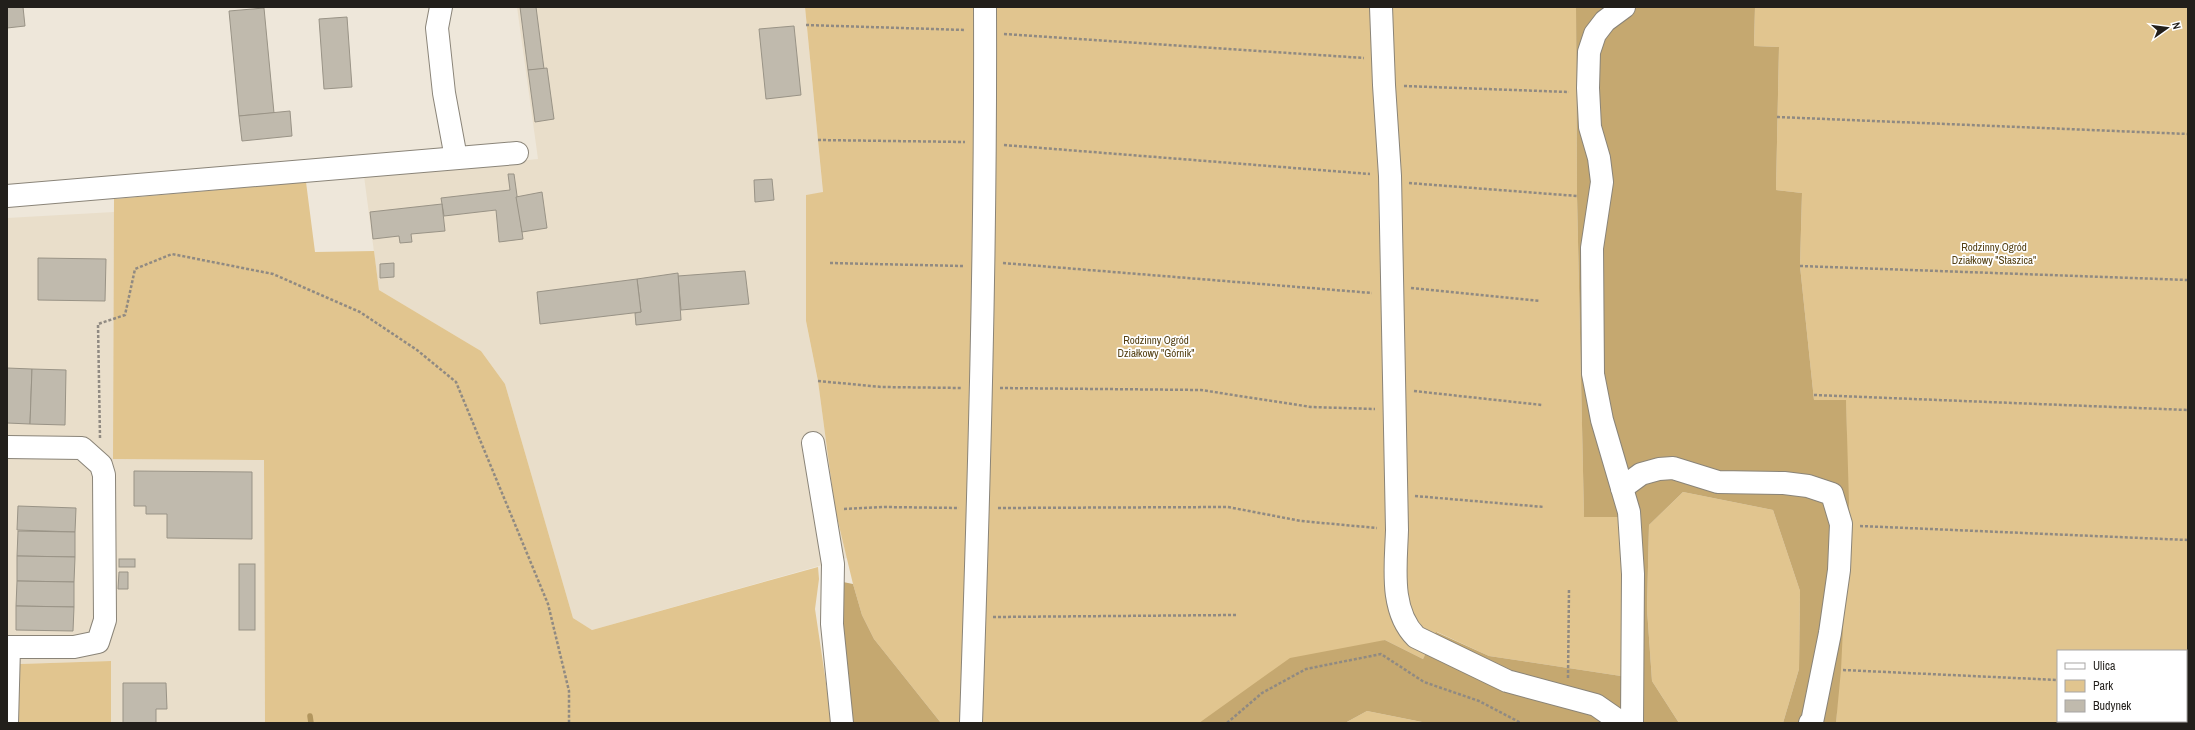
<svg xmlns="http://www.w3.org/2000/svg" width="2195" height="730" viewBox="0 0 2195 730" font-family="'Archivo Narrow',sans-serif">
<rect width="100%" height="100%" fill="#eee7da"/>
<g fill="#e9deca">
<path d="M517 7H805L823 193 806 195V321L818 381 835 509 847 558 592 630 573 618 505 384 481 351 379 290 364 176 538 159Z"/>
<path d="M114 212 113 459 264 460 265 723H111L110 661 20 664 18 723H7V218Z"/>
</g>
<g fill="#e1c58f" fill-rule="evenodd">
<path d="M805 7H1576L1577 196 1584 516 1622 517 1621 676 1489 656 1437 632 1423 659 1385 640 1199 723H941L874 639 862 615 853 584 835 509 818 381 806 321V195L823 192Z"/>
<path d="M1755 7H2188V723H1836L1848 525 1846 401 1814 400 1800 266 1802 193 1776 190 1779 47 1754 46ZM2058 651H2186V721H2058Z"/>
<path d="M306 182 315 252 374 251 379 290 481 351 505 384 573 618 592 630 818 567 819 579 815 609 832 723H265L264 460 113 459 114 199Z"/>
<path d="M1683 492 1773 510 1800 591 1799 669 1783 723H1679L1652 681 1647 609 1649 525Z"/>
<path d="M111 661V723H18L20 664Z"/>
<path d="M1367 711 1427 723H1345Z"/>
</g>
<g fill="#c5a870">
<path d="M1576 7H1755L1754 46 1779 47 1776 190 1802 193 1800 266 1814 400H1846L1849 503 1841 670 1836 723H1783L1799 669 1800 591 1773 510 1683 492 1649 525 1647 609 1652 681 1679 723H1427L1367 711 1345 723H1199L1290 658 1385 640 1423 659 1436 632 1489 656 1621 676 1622 517H1584L1577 196Z"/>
<path d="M838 581 853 584 862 615 874 639 941 723H849Z"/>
</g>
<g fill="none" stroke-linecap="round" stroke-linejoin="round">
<path stroke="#b2965e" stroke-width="5.5" d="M310 716 311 723"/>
</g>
<g fill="#c0baad" stroke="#999386">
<path d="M7 7H23L25 26 7 28Z"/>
<path d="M520 7H536L544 69 528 70Z"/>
<path d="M264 8 274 113 239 116 229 11Z"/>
<path d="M347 17 352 87 324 89 319 19Z"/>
<path d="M794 26 801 95 766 99 759 29Z"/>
<path d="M547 68 554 119 535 122 528 70Z"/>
<path d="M290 111 292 136 242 141 239 116Z"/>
<path d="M508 174H514L523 239 499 242 496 210 444 216 441 198 510 190Z"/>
<path d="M772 179 774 200 755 202 754 180Z"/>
<path d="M542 192 547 228 522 232 516 197Z"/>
<path d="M442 204 445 231 411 234 412 242 400 243 399 236 373 239 370 212Z"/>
<path d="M38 258 106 259 105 301 38 300Z"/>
<path d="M394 263V277L380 278V264Z"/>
<path d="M745 271 749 304 681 310 678 276Z"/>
<path d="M678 273 681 320 636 325 635 313 641 312 637 279Z"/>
<path d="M637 279 641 312 540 324 537 292Z"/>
<path d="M7 368 32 369 30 424 7 423Z"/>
<path d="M32 369 66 370 65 425 30 424Z"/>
<path d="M134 471 252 472V539L167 538V514H146V506H134Z"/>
<path d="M18 506 76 508 75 532 17 530Z"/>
<path d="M18 531 75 532V557L17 556Z"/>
<path d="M17 556 75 557 74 582 17 581Z"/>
<rect x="119" y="559" width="16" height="8"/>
<rect x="239" y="564" width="16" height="66"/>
<path d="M119 572H128V589H118Z"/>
<path d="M17 581 74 582V607L16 606Z"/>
<path d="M16 606 74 607 73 631 16 630Z"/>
<path d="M123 683H166L167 709H156V723H123Z"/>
</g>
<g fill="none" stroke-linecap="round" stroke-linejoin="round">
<g stroke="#8a8478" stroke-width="24">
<g id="minor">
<path d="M441 7 437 28 444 93 456 158"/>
<path d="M1381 7 1384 85 1390 176 1397 530C1396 565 1389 610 1416 637L1507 681 1596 705 1622 723"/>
<path d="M1624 7 1605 21 1595 34 1589 52 1588 88 1590 127 1599 158 1602 182 1592 248 1593 374 1602 420 1629 512 1633 574 1632 723"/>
<path d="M7 196 517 153"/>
<path d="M813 443 833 564 832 624 842 723"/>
<path d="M7 447 82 448 101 465 104 475 105 620 98 642 74 647H7"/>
<path d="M1622 488 1641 474 1659 469 1673 468 1718 482 1784 483 1808 486 1832 494 1841 524 1839 570 1830 633 1812 722 1810 723"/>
<path d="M7 723 9 647"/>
<path d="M971 723C979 484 986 246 985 7"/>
</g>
</g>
<g stroke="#908a82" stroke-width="2.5" stroke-dasharray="3 2" stroke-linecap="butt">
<path d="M806 25 965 30"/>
<path d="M1004 34 1364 58"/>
<path d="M1404 86 1569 92"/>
<path d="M1777 117 2188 134"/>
<path d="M818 140 965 142"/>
<path d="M1004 145 1370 174"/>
<path d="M1409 183 1577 196"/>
<path d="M830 263 963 266"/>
<path d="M1003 263 1372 293"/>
<path d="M1800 266 2188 280"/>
<path d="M1411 288 1540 301"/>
<path d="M818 381 882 387 961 388"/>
<path d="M1000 388 1201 390 1311 407 1375 409"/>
<path d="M1414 391 1542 405"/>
<path d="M1814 395 2188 410"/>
<path d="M100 438 98 324 125 315 135 269 172 254 273 274 360 312 417 350 456 382 548 604 569 691V723"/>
<path d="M1415 496 1544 507"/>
<path d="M998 508 1228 507 1301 521 1377 528"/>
<path d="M844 509 884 507 959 508"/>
<path d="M1860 526 2188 540"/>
<path d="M993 617 1236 615"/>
<path d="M1843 670 2058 680"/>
<path d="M1568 678 1569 589"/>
<path d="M2186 686 2188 687"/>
<path d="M1227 723 1262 693 1306 669 1381 654 1424 682 1479 701 1521 723"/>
</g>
<use href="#minor" stroke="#fff" stroke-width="22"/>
</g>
<g text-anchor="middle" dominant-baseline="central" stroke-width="3.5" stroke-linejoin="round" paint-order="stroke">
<g font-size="11" fill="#544013" stroke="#fff">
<text x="1994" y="247">Rodzinny Ogród<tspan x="1994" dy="13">Działkowy "Staszica"</tspan></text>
<text x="1156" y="340">Rodzinny Ogród<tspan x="1156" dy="13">Działkowy "Górnik"</tspan></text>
</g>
</g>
<rect width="2195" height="730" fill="none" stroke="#221f1b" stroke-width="16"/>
<rect x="2057" y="650" width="130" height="72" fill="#ffffff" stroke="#a7a5a4"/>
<rect x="2065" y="663" width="20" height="6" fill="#ffffff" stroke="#a7a5a4"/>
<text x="2093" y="670" font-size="12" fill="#221f1b">Ulica</text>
<rect x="2065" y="680" width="20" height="12" fill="#e1c58f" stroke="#a7a5a4"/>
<text x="2093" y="690" font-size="12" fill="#221f1b">Park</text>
<rect x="2065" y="700" width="20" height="12" fill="#c0baad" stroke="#a7a5a4"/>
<text x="2093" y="710" font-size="12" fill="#221f1b">Budynek</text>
<g transform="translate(2167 28) rotate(76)" stroke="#ffffff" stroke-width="3" paint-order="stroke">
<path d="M0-3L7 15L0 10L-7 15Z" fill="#221f1b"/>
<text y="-6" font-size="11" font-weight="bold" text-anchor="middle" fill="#221f1b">N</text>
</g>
</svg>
